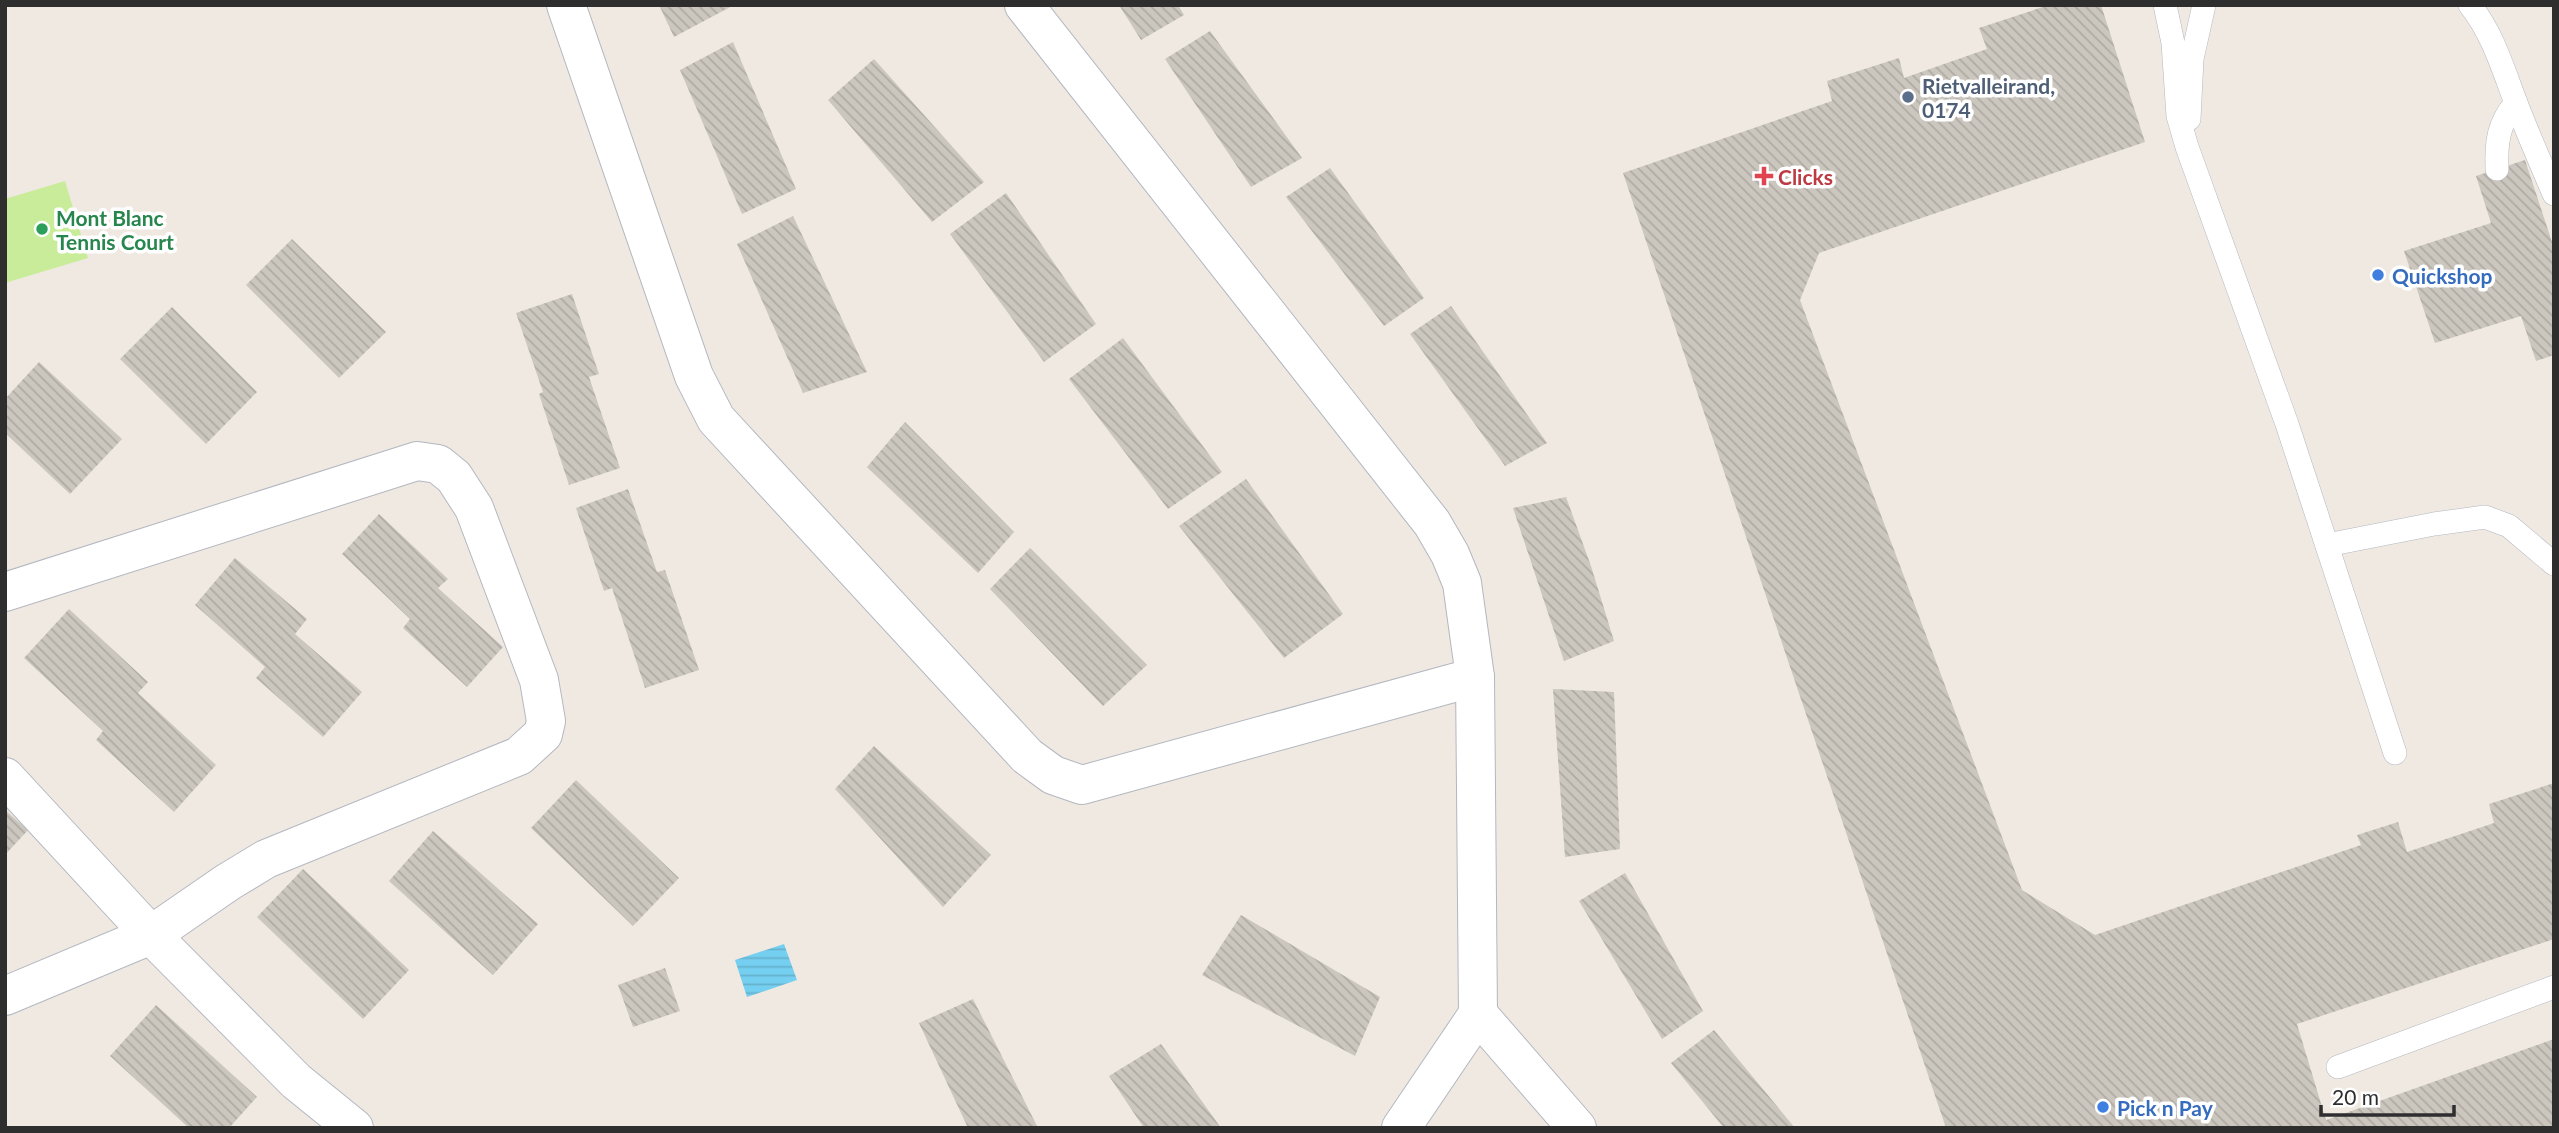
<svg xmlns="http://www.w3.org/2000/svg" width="2559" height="1133" viewBox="0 0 2559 1133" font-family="Lato,sans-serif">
<defs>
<pattern id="water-rules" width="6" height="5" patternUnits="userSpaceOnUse" patternTransform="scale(1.75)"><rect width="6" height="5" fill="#75cff0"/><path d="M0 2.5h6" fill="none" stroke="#66b2ce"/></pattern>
<pattern id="building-back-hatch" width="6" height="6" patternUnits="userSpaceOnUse" patternTransform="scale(1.75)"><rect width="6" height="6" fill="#cbc7bf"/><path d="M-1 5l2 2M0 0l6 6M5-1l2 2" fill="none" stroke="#afaba4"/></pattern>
</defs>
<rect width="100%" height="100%" fill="#efe9e1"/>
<path fill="#c9ec9a" d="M65 181 88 258 5 283V199Z"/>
<path fill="url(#water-rules)" d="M784 944 797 980 747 997 735 960Z"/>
<g fill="url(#building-back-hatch)">
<path d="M659 5H734L674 37Z"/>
<path d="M1119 5H1178L1184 15 1141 40Z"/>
<path d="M2049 5H2101L2145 142 1819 253 1800 300 2022 890 2095 935 2361 845 2357 835 2398 822 2407 852 2494 823 2489 804 2554 783V939L2297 1024 2326 1120 2554 1039V1128H1946L1623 173 1832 101 1827 81 1899 58 1904 78 1987 49 1979 28Z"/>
<path d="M1210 31 1302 158 1251 187 1165 59Z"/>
<path d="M733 42 796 189 742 214 680 70Z"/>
<path d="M874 59 984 182 932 222 828 100Z"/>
<path d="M2525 160 2554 248V355L2536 361 2521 316 2435 343 2404 251 2491 223 2476 176Z"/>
<path d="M1330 168 1424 298 1384 326 1286 197Z"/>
<path d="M1006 193 1096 324 1044 362 950 234Z"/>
<path d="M793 216 867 372 803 393 737 244Z"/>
<path d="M292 239 386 332 339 378 246 285Z"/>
<path d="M572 294 599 374 589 377 620 468 569 485 539 394 543 392 516 313Z"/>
<path d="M1451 306 1547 443 1505 466 1410 334Z"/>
<path d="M172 307 257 392 206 444 120 359Z"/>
<path d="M1123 338 1222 472 1168 509 1069 379Z"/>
<path d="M39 362 122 439 70 494 5 433V399Z"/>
<path d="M905 422 1014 532 978 573 867 467Z"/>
<path d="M1246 479 1343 614 1284 658 1179 526Z"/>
<path d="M628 489 657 572 665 570 699 670 645 688 612 588 604 591 576 508Z"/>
<path d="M1566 497 1591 566 1614 641 1564 661 1513 508Z"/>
<path d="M379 514 448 579 438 588 503 647 467 687 403 628 410 619 342 554Z"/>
<path d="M1030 548 1147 665 1103 706 990 589Z"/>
<path d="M235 558 307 619 295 634 362 692 323 737 256 678 265 667 195 605Z"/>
<path d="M69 609 148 682 138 693 216 765 174 812 96 740 103 731 24 658Z"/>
<path d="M1553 689 1614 692 1620 849 1565 857Z"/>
<path d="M874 746 991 855 943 907 835 789Z"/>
<path d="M576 780 679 878 633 926 531 828Z"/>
<path d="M5 810 28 830 5 855Z"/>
<path d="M433 831 538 924 493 975 389 881Z"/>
<path d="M303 869 409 970 363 1019 257 917Z"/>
<path d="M1625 873 1703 1011 1662 1039 1579 901Z"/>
<path d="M1241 915 1380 997 1355 1056 1202 975Z"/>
<path d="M665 968 680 1011 633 1027 618 985Z"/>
<path d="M973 999 1038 1128H968L919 1023Z"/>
<path d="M156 1005 257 1097 229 1128H189L110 1056Z"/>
<path d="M1714 1030 1795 1128H1724L1671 1063Z"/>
<path d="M1161 1044 1221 1128H1144L1109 1076Z"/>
</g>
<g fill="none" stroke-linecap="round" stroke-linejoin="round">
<g stroke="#b4b7c1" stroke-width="24">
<g id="lane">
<path d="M2165 5 2173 43 2178 116 2187 147 2287 424 2395 753"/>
<path d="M2470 5C2493 34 2503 69 2516 103 2528 134 2541 164 2554 194"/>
<path d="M2189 119 2192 59 2204 5"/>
<path d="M2497 169C2496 143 2498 123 2516 103"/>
<path d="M2327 545 2434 524 2485 517 2509 526 2554 564"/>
<path d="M2338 1067 2554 987"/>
</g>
</g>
<g stroke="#b4b7c1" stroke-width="40">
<g id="street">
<path d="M566 5 694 376 716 419 1027 756 1053 775 1082 785 1475 677"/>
<path d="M1024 5 1432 523 1450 554 1462 583 1475 677 1478 1014 1401 1128"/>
<path d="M5 592 417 461 438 464 454 477 474 508 539 680 546 721 543 734 519 756 266 859 228 882 151 935 5 996"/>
<path d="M5 777 151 935 296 1081 354 1128"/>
<path d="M1478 1014 1577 1128"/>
</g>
</g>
<use href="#lane" stroke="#fff" stroke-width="23"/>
<use href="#street" stroke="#fff" stroke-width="38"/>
</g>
<circle fill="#5c6f8a" stroke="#fff" stroke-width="2.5" cx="1908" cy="97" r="7"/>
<path fill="#e0444e" stroke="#fff" stroke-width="2.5" d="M1760.5 165.5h7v7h7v7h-7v7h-7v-7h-7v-7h7z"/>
<circle fill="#2e9e5b" stroke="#fff" stroke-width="2.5" cx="42" cy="229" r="7"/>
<g fill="#3f7fe0" stroke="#fff" stroke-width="2.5">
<circle cx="2378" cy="275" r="7"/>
<circle cx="2103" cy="1107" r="7"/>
</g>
<g text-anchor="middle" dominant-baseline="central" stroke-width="7" stroke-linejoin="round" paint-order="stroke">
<g font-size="21" font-weight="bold" fill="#4e5e75" stroke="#fff" text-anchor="start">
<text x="1922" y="85">Rietvalleirand,<tspan x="1922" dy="24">0174</tspan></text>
</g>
<g font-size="21" font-weight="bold" fill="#be3a42" stroke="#fff" text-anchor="start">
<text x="1778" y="176">Clicks</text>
</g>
<g font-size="21" font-weight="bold" fill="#27864d" stroke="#fff" text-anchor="start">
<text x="56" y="217">Mont Blanc<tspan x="56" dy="24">Tennis Court</tspan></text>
</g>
<g font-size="21" font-weight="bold" fill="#366cbe" stroke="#fff" text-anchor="start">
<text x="2392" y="275">Quickshop</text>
<text x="2117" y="1107">Pick n Pay</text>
</g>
</g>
<rect width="2559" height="1133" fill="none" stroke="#2e2e2e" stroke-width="14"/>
<path d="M2321 1105v10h133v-10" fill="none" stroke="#2e2e2e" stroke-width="3.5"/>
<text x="2332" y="1105" font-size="21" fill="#2e2e2e" stroke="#ffffff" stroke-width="5" paint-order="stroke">20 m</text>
</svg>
